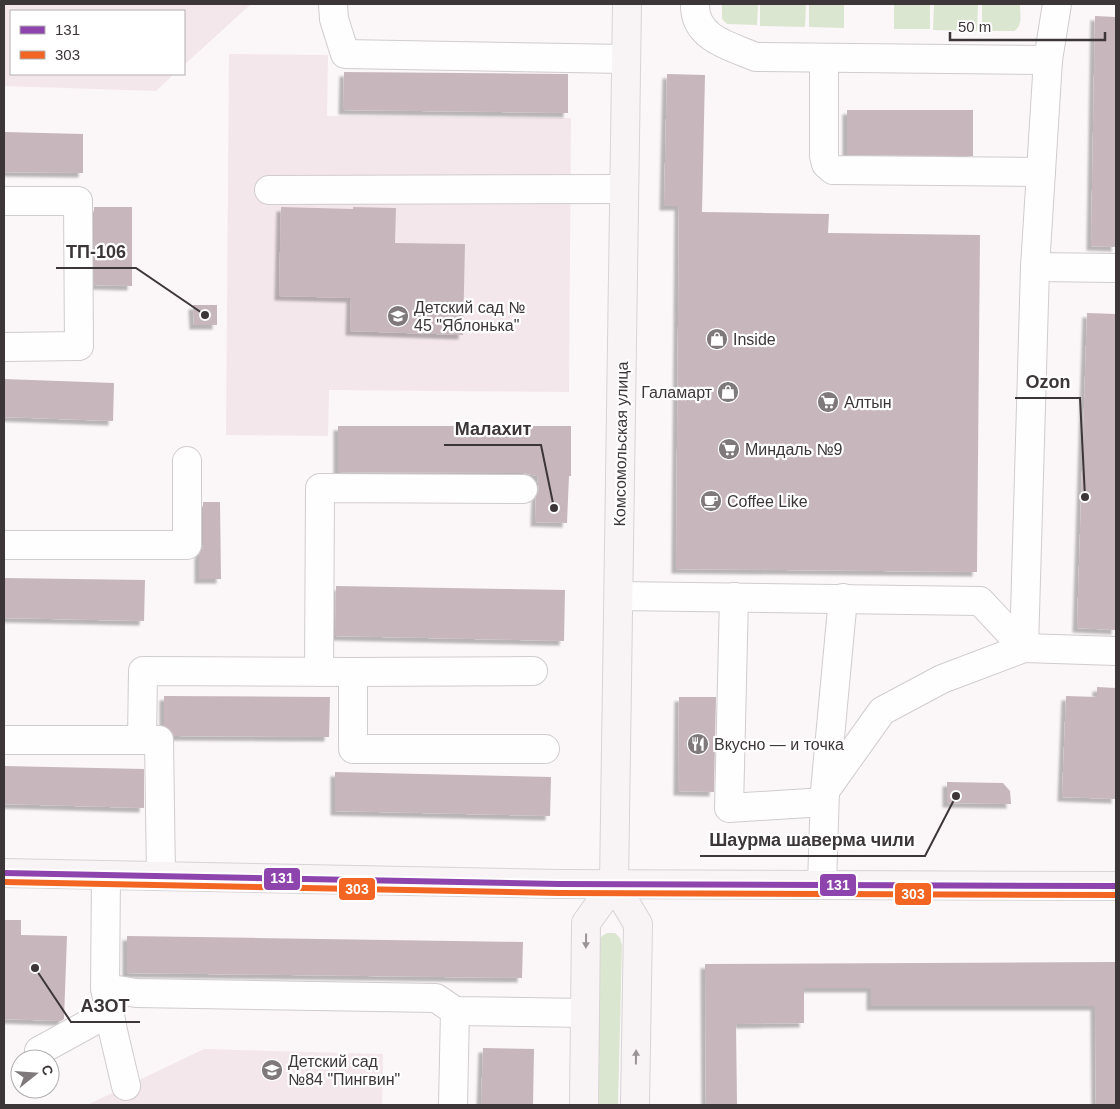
<svg xmlns="http://www.w3.org/2000/svg" width="1120" height="1109" viewBox="0 0 1120 1109" font-family="Arial,sans-serif">
<defs>
<filter id="shadow"><feDropShadow dx="-4.5" dy="4.5" stdDeviation="1" flood-color="#0004"/></filter>
</defs>
<rect width="100%" height="100%" fill="#fbf6f8"/>
<g fill="#f4e7eb">
<path d="M4 4H251L184 65V11H11V74H174L156 91 4 86Z"/>
<path d="M229 54 328 55 327 116 571 118 569 392 329 390 328 436 226 435Z"/>
<path d="M204 1049 383 1054 382 1105H87Z"/>
</g>
<g fill="#dbe6d0">
<path d="M722 4H758L757 25 727 24 722 19Z"/>
<path d="M760 4H806L805 27 760 26Z"/>
<path d="M809 4H844V28L809 27Z"/>
<rect x="894" y="4" width="36" height="25"/>
<path d="M934 4H978L977 31 933 30Z"/>
<path d="M982 4H1020C1020 13 1023 26 1014 31H982Z"/>
<path d="M607 933H615L620 938 622 946 618 1105H595L598 942 602 936Z"/>
</g>
<g fill="#c7b7bd" filter="url(#shadow)">
<path d="M1095 16 1116 17V247L1091 246Z"/>
<path d="M344 72 568 74V113L343 110Z"/>
<path d="M667 74 705 75 702 212 829 214 828 233 980 235 977 572 676 569 679 206H664Z"/>
<path d="M847 110H973V156L847 155Z"/>
<path d="M4 132 83 134V173L4 172Z"/>
<path d="M94 207H132V286L94 285Z"/>
<path d="M281 207 353 209V207L396 208 395 243 465 244 463 335 350 331 351 298 279 296Z"/>
<path d="M193 305H217V325H194Z"/>
<path d="M1087 313 1116 314V630L1077 628Z"/>
<path d="M4 379 114 383 113 421 4 417Z"/>
<path d="M338 426H571V476H569L567 523 535 522 536 497 539 490 537 476 523 473 338 472Z"/>
<path d="M203 502H220L221 579H199V555L203 545Z"/>
<path d="M4 578 145 580 144 621 4 618Z"/>
<path d="M336 586 565 590 564 641 335 636Z"/>
<path d="M1097 687 1116 688V799L1062 797 1066 696 1097 697Z"/>
<path d="M164 696 330 697 329 737 174 736 172 732 164 726Z"/>
<path d="M679 697H716L714 792 678 791Z"/>
<path d="M4 766 144 769V808L4 804Z"/>
<path d="M335 772 551 777 550 816 335 811Z"/>
<path d="M947 782 1003 783 1010 791 1011 804 947 803Z"/>
<path d="M4 920H21V935L67 936 64 1019 61 1021 4 1019Z"/>
<path d="M127 936 523 942 522 978 127 973Z"/>
<path d="M1116 962V1105H1096L1095 1006H871V988H804V1023L736 1024 737 1105H706L705 964Z"/>
<path d="M483 1048 534 1049 533 1105H481Z"/>
</g>
<g fill="none" stroke-linecap="round" stroke-linejoin="round">
<g stroke="#d1ccce" stroke-width="30">
<g id="minor">
<path d="M333 4 334 19 345 54 626 59"/>
<path d="M695 4C694 38 729 46 756 57L1048 60"/>
<path d="M824 58V156L826 164 833 170 1041 172"/>
<path d="M269 190 624 189"/>
<path d="M4 201H78L79 346 4 347"/>
<path d="M1035 267 1116 268"/>
<path d="M4 545H187V461"/>
<path d="M619 596 980 601 1024 648 1116 651"/>
<path d="M734 597 729 808 824 802"/>
<path d="M319 672 320 488 523 489"/>
<path d="M353 672 533 671"/>
<path d="M4 740H159L161 876"/>
<path d="M142 740 143 671 353 672V749H545"/>
<path d="M825 791 882 711 942 679 1024 648 1035 267 1048 60 1057 4"/>
<path d="M106 875 105 988 113 1031 126 1086"/>
<path d="M822 885 825 791 843 598"/>
<path d="M105 988 136 993 436 998 455 1011 585 1013"/>
<path d="M39 1051 110 1012"/>
<path d="M453 1105 455 1011"/>
</g>
</g>
<g stroke="#d7d4d5" stroke-width="30">
<g id="major">
<path d="M627 4 614 884 638 924 635 1105"/>
<path d="M4 873 559 884 1116 886"/>
<path d="M584 1105 586 923 614 884"/>
</g>
</g>
<use href="#minor" stroke="#fefefe" stroke-width="28"/>
<use href="#major" stroke="#f8f3f5" stroke-width="28"/>
<g stroke="#fff" stroke-width="10">
<path id="bus-1" d="M4 873 559 884 1116 886"/>
</g>
<g stroke="#fff" stroke-width="10">
<path id="bus-2" d="M4 882 559 893 1116 895"/>
</g>
<use href="#bus-1" stroke="#8e44ad" stroke-width="6"/>
<use href="#bus-2" stroke="#f26522" stroke-width="6"/>
</g>
<defs><path id="oneway-solid" d="M-6-.8H1V-3.2L6.5 0L1 3.2V.8H-6Z" transform="scale(1.25)"/></defs>
<g fill="#9a9496">
<use href="#oneway-solid" transform="translate(586 941) rotate(91)"/>
<use href="#oneway-solid" transform="translate(636 1057) rotate(-89)"/>
</g>
<defs>
<g id="school-disc" transform="scale(1.125)"><circle r="9.5" fill="#80797b" stroke="#fff"/><path d="M0-5L7-2L0 1L-7-2ZM-4 1L0 2.5L4 1V4Q0 6-4 4Z" fill="#fff"/></g>
<g id="shop-disc" transform="scale(1.125)"><circle r="9.5" fill="#80797b" stroke="#fff"/><path d="M-5-2.5h2.3a2.7 3.5 0 0 1 5.4 0H5L5.5 6h-11ZM-1.5-2.5h3a1.5 2.3 0 0 0-3 0Z" fill="#fff"/></g>
<g id="supermarket-disc" transform="scale(1.125)"><circle r="9.5" fill="#80797b" stroke="#fff"/><path d="M-6-5.5h2.5l.6 2H6L4.5 2H-2.5L-4.4-4H-6ZM-1.5 3.2a1.3 1.3 0 1 0 .1 0ZM3 3.2a1.3 1.3 0 1 0 .1 0Z" fill="#fff"/></g>
<g id="cafe-disc" transform="scale(1.125)"><circle r="9.5" fill="#80797b" stroke="#fff"/><path d="M-5.5-4.5H6V0H3Q3 3.5 0 3.5H-2.5Q-5.5 3.5-5.5 0ZM3-3.2v2h1.7v-2ZM-6 4.5H4V6H-6Z" fill="#fff"/></g>
<g id="restaurant-disc" transform="scale(1.125)"><circle r="9.5" fill="#80797b" stroke="#fff"/><path d="M-5-6h1v4h1v-4h1v4h1v-4h1v5L-1.5 .5V6h-2V.5L-5-1ZM5-6V6H3V1.5H1.5Q1.5-4 5-6Z" fill="#fff"/></g>
</defs>
<g fill-rule="evenodd">
<use href="#school-disc" x="398" y="316"/>
<use href="#shop-disc" x="717" y="339"/>
<use href="#shop-disc" x="728" y="392"/>
<use href="#supermarket-disc" x="828" y="402"/>
<use href="#supermarket-disc" x="729" y="449"/>
<use href="#cafe-disc" x="711" y="501"/>
<use href="#restaurant-disc" x="698" y="744"/>
<use href="#school-disc" x="272" y="1070"/>
</g>
<g text-anchor="middle" dominant-baseline="central" stroke-width="4.5" stroke-linejoin="round" paint-order="stroke">
<g font-size="16" fill="#3d3638" stroke="#fff" text-anchor="start">
<text x="414" y="307">Детский сад №<tspan x="414" dy="18">45 "Яблонька"</tspan></text>
<text x="733" y="339">Inside</text>
<text x="712" y="392" text-anchor="end">Галамарт</text>
<text x="844" y="402">Алтын</text>
<text x="745" y="449">Миндаль №9</text>
<text x="727" y="501">Coffee Like</text>
<text x="714" y="744">Вкусно — и точка</text>
<text x="288" y="1061">Детский сад<tspan x="288" dy="18">№84 "Пингвин"</tspan></text>
</g>
<g font-size="16" fill="#3d3638" stroke="#fff">
<text transform="translate(621 444) rotate(-89)">Комсомольская улица</text>
</g>
</g>
<path fill="none" stroke="#3d3638" stroke-width="2" d="M205 315L136 268H56M1085 497L1080 398H1015M554 508L541 445H444M956 796L925 856H700M35 968L71 1022H140"/>
<g fill="#3d3638" stroke="#fff" stroke-width="2">
<circle cx="205" cy="315" r="5"/>
<circle cx="1085" cy="497" r="5"/>
<circle cx="554" cy="508" r="5"/>
<circle cx="956" cy="796" r="5"/>
<circle cx="35" cy="968" r="5"/>
</g>
<g font-size="18" text-anchor="middle" font-weight="bold" fill="#3d3638" stroke="#fff" stroke-width="4.5" stroke-linejoin="round" paint-order="stroke">
<text x="96" y="258">ТП-106</text>
<text x="1048" y="388">Ozon</text>
<text x="493" y="435">Малахит</text>
<text x="812" y="846">Шаурма шаверма чили</text>
<text x="105" y="1012">АЗОТ</text>
</g>
<g stroke="#fff" stroke-width="2">
<rect x="263" y="867" width="38" height="24" rx="5" fill="#8e44ad"/>
<rect x="819" y="873" width="38" height="24" rx="5" fill="#8e44ad"/>
<rect x="338" y="877" width="38" height="24" rx="5" fill="#f26522"/>
<rect x="894" y="882" width="38" height="24" rx="5" fill="#f26522"/>
</g>
<g font-size="14" text-anchor="middle" font-weight="bold" fill="#fff">
<text x="282" y="883">131</text>
<text x="838" y="890">131</text>
<text x="357" y="894">303</text>
<text x="913" y="899">303</text>
</g>
<rect width="1120" height="1109" fill="none" stroke="#3d3638" stroke-width="10"/>
<rect x="10" y="10" width="175" height="65" fill="#ffffff" stroke="#b1afaf"/>
<rect x="20" y="26" width="25" height="8" fill="#8e44ad" stroke="#b1afaf"/>
<text x="55" y="35" font-size="15" fill="#3d3638">131</text>
<rect x="20" y="51" width="25" height="8" fill="#f26522" stroke="#b1afaf"/>
<text x="55" y="60" font-size="15" fill="#3d3638">303</text>
<g transform="translate(35 1074) rotate(73)"><circle r="24" fill="#ffffff" stroke="#b1afaf"/>
<path d="M0-4L9 19L0 12L-9 19Z" fill="#80797b"/>
<text y="-8" font-size="14" font-weight="bold" text-anchor="middle" fill="#3d3638">С</text>
</g>
<path d="M950 32v8h155v-8" fill="none" stroke="#3d3638" stroke-width="2.5"/>
<text x="958" y="32" font-size="15" fill="#3d3638" stroke="#ffffff" stroke-width="4" paint-order="stroke">50 m</text>
</svg>
